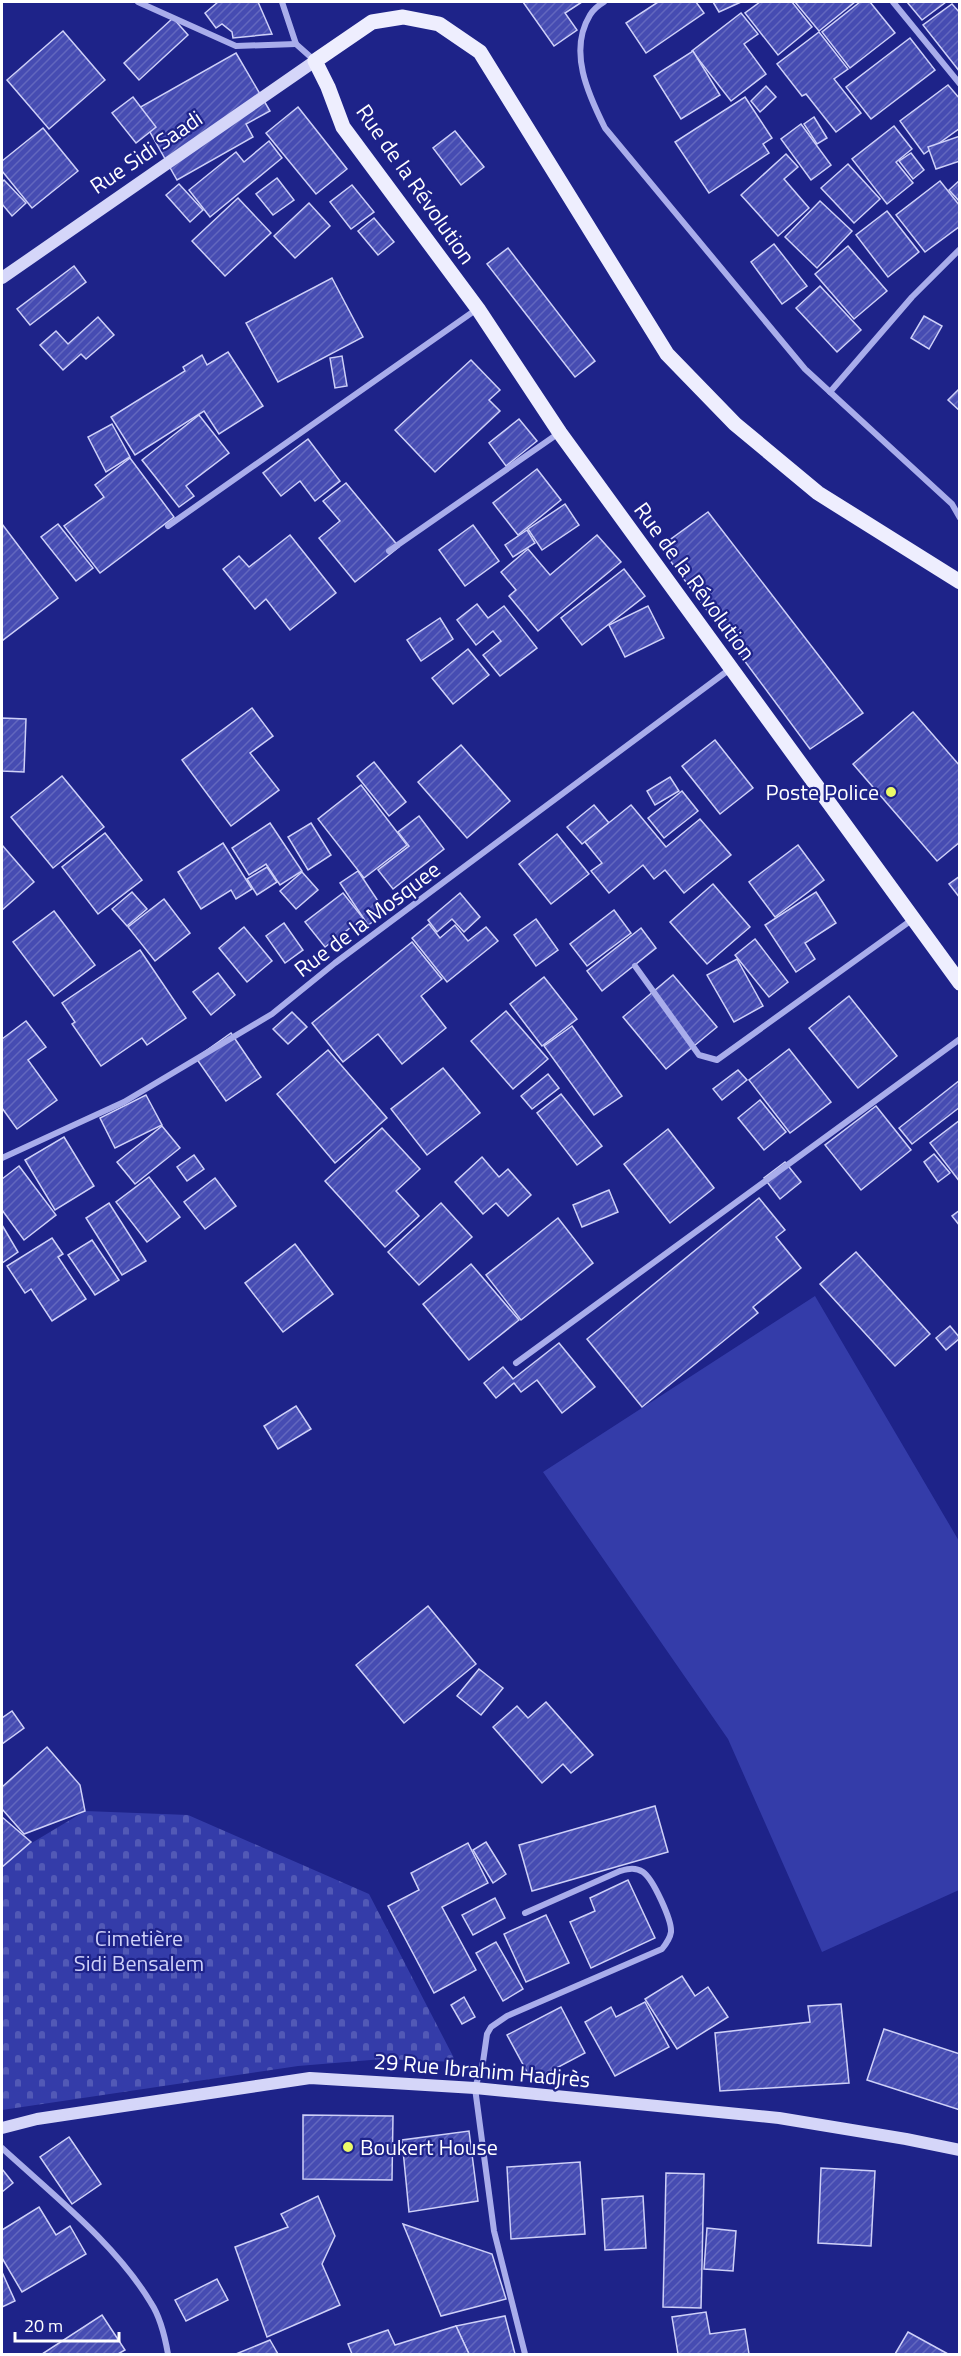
<svg xmlns="http://www.w3.org/2000/svg" width="961" height="2356" viewBox="0 0 961 2356" font-family="'Titillium Web',sans-serif">
<defs>
<pattern id="cemetery-stones" width="16" height="16" patternUnits="userSpaceOnUse" patternTransform="scale(1.5)"><rect width="16" height="16" fill="#343ca9"/><path d="M2 7V4a2 2 0 0 1 4 0v3zM10 15v-3a2 2 0 0 1 4 0v3z" fill="#5259b6"/></pattern>
<pattern id="building-hatch" width="6" height="6" patternUnits="userSpaceOnUse" patternTransform="scale(1.5)"><rect width="6" height="6" fill="#464cb2"/><path d="M-1 1l2-2M0 6l6-6M5 7l2-2" fill="none" stroke="#6267be"/></pattern>
</defs>
<rect width="100%" height="100%" fill="#1e2389"/>
<path fill="url(#cemetery-stones)" d="M85 1811 188 1815 369 1894 456 2062 383 2059 298 2066 2 2110V1866L20 1850Z"/>
<path fill="#343ca9" d="M815 1296 959 1541V1890L822 1952 728 1739 543 1472Z"/>
<g fill="url(#building-hatch)" stroke="#ced0f8" stroke-width="1.5">
<path d="M218 2H258L272 34 233 38 232 32 222 24 216 28 205 13Z"/>
<path d="M523 2H582L565 13 577 30 554 46Z"/>
<path d="M658 2H696L704 13 646 53 626 23Z"/>
<path d="M713 2H741L719 12Z"/>
<path d="M760 2H792L812 27 778 55 745 13Z"/>
<path d="M795 2H855L819 31Z"/>
<path d="M860 2H870L895 33 850 68 822 32Z"/>
<path d="M907 2H946L922 20Z"/>
<path d="M952 4 960 13V72L923 25Z"/>
<path d="M741 13 758 34 744 44 766 74 731 101 692 51Z"/>
<path d="M173 18 188 35 139 80 124 63Z"/>
<path d="M63 31 105 80 49 129 7 80Z"/>
<path d="M819 32 848 69 834 79 861 113 836 132 806 94 802 96 777 64Z"/>
<path d="M910 38 935 70 871 119 846 87Z"/>
<path d="M693 51 720 95 681 119 654 76Z"/>
<path d="M236 53 270 111 246 124 253 137 177 180 137 109Z"/>
<path d="M948 85 960 99V128L924 154 900 121Z"/>
<path d="M766 86 776 97 760 112 751 101Z"/>
<path d="M133 97 156 127 136 143 112 113Z"/>
<path d="M745 97 772 138 763 144 769 153 709 193 675 142Z"/>
<path d="M298 107 347 169 316 194 266 133Z"/>
<path d="M814 117 827 138 817 144 804 124Z"/>
<path d="M801 124 831 165 811 180 781 139Z"/>
<path d="M894 126 912 149 896 162 913 183 887 204 852 159Z"/>
<path d="M43 128 78 171 32 208 2 171V161Z"/>
<path d="M455 131 484 167 461 185 433 148Z"/>
<path d="M960 136V161L936 169 928 147Z"/>
<path d="M269 141 282 158 210 217 189 190 236 152 244 162Z"/>
<path d="M911 153 924 170 913 179 899 161Z"/>
<path d="M786 154 798 167 784 179 809 208 778 236 741 195Z"/>
<path d="M848 164 880 199 854 223 821 188Z"/>
<path d="M277 178 294 200 273 215 256 194Z"/>
<path d="M4 180 26 203 12 216 2 204V182Z"/>
<path d="M960 180V202L949 190Z"/>
<path d="M940 181 960 206V226L925 252 896 215Z"/>
<path d="M179 184 203 210 190 222 166 195Z"/>
<path d="M352 185 374 212 351 229 330 202Z"/>
<path d="M238 198 271 233 225 276 192 241Z"/>
<path d="M820 201 852 231 817 268 785 237Z"/>
<path d="M309 203 330 226 295 258 274 236Z"/>
<path d="M887 211 919 252 888 277 856 235Z"/>
<path d="M374 218 394 242 378 255 358 231Z"/>
<path d="M774 244 807 286 782 304 751 262Z"/>
<path d="M848 246 887 291 854 319 815 274Z"/>
<path d="M508 248 595 361 575 377 487 264Z"/>
<path d="M74 266 86 282 30 325 17 309Z"/>
<path d="M332 278 363 337 278 382 246 323Z"/>
<path d="M820 286 861 330 837 352 796 308Z"/>
<path d="M924 316 942 326 929 349 911 338Z"/>
<path d="M98 317 114 335 86 359 81 354 63 370 40 345 56 331 68 344Z"/>
<path d="M228 352 263 406 219 434 204 411 135 455 111 417 185 371 183 367 202 355 207 365Z"/>
<path d="M342 356 347 386 335 388 330 358Z"/>
<path d="M471 360 500 390 489 400 500 411 435 472 395 430Z"/>
<path d="M960 388V411L948 400Z"/>
<path d="M199 415 229 453 186 486 194 496 179 507 142 460Z"/>
<path d="M519 419 537 441 506 466 489 443Z"/>
<path d="M112 424 130 457 106 472 88 437Z"/>
<path d="M308 439 340 481 315 501 300 481 281 496 263 473Z"/>
<path d="M130 458 174 517 100 573 64 526 104 497 95 485Z"/>
<path d="M537 469 561 500 518 535 493 503Z"/>
<path d="M346 483 399 547 355 582 319 538 340 521 323 501Z"/>
<path d="M565 504 579 525 542 550 528 529Z"/>
<path d="M708 512 863 713 810 749 660 547Z"/>
<path d="M2 524 58 598 3 640 2 638Z"/>
<path d="M58 524 93 568 76 581 41 537Z"/>
<path d="M473 525 499 561 465 586 439 550Z"/>
<path d="M527 530 535 543 513 557 505 545Z"/>
<path d="M290 535 336 593 290 630 266 599 255 609 223 569 239 556 249 567Z"/>
<path d="M597 535 621 562 538 631 509 596 516 590 501 572 528 549 550 575Z"/>
<path d="M624 569 645 596 582 645 561 618Z"/>
<path d="M477 604 488 618 504 606 537 648 500 676 483 655 501 641 493 631 476 645 457 620Z"/>
<path d="M648 606 664 638 625 657 609 625Z"/>
<path d="M440 618 453 639 421 661 407 640Z"/>
<path d="M468 649 489 675 453 704 432 678Z"/>
<path d="M252 708 273 736 250 753 279 790 231 826 182 760Z"/>
<path d="M913 712 960 766V842L937 861 853 764Z"/>
<path d="M2 718 26 719 24 772 2 771Z"/>
<path d="M715 740 753 788 720 814 682 766Z"/>
<path d="M461 745 510 801 467 838 418 782Z"/>
<path d="M374 762 406 802 389 816 357 776Z"/>
<path d="M62 776 104 827 53 868 11 817Z"/>
<path d="M670 777 679 791 655 805 647 791Z"/>
<path d="M361 785 407 845 364 878 318 819Z"/>
<path d="M682 791 698 811 664 838 648 818Z"/>
<path d="M594 805 609 823 582 844 567 827Z"/>
<path d="M631 805 666 847 700 819 731 855 684 893 665 870 654 879 643 865 609 893 591 871 602 863 585 842Z"/>
<path d="M419 816 444 849 393 889 378 870 409 846 398 832Z"/>
<path d="M270 823 302 871 280 885 266 864 249 875 232 848Z"/>
<path d="M311 823 331 855 308 870 288 837Z"/>
<path d="M105 833 142 880 98 914 62 867Z"/>
<path d="M557 834 589 874 551 904 519 864Z"/>
<path d="M223 843 252 889 236 899 231 890 201 909 178 872Z"/>
<path d="M2 845 34 882 2 910Z"/>
<path d="M798 845 824 880 775 917 749 882Z"/>
<path d="M267 867 277 882 257 895 247 879Z"/>
<path d="M358 871 386 913 368 925 340 883Z"/>
<path d="M302 872 318 890 296 909 280 891Z"/>
<path d="M960 876V898L949 884Z"/>
<path d="M713 884 750 927 707 964 670 922Z"/>
<path d="M132 892 147 909 127 926 112 909Z"/>
<path d="M816 892 836 923 805 943 815 959 796 972 765 925Z"/>
<path d="M343 893 363 918 325 947 305 922Z"/>
<path d="M460 893 480 917 464 932 452 919 437 932 428 920Z"/>
<path d="M164 899 190 933 155 961 128 927Z"/>
<path d="M614 910 631 933 587 966 570 944Z"/>
<path d="M54 911 95 965 54 996 13 942Z"/>
<path d="M536 919 558 950 536 966 514 935Z"/>
<path d="M284 923 303 950 285 963 266 936Z"/>
<path d="M429 924 440 938 455 925 468 941 486 927 498 941 447 982 412 938Z"/>
<path d="M244 927 272 961 247 982 219 948Z"/>
<path d="M641 928 656 948 602 991 587 971Z"/>
<path d="M755 939 788 982 769 997 735 955Z"/>
<path d="M412 942 442 979 421 996 446 1028 402 1064 378 1034 343 1062 312 1023Z"/>
<path d="M140 950 186 1018 147 1045 142 1038 101 1066 72 1024 75 1022 62 1003Z"/>
<path d="M737 959 763 1006 734 1022 707 975Z"/>
<path d="M218 973 235 995 211 1015 193 992Z"/>
<path d="M673 975 717 1027 666 1069 623 1017Z"/>
<path d="M544 977 577 1019 542 1046 510 1004Z"/>
<path d="M849 996 897 1056 858 1088 809 1028Z"/>
<path d="M506 1011 548 1059 513 1089 471 1041Z"/>
<path d="M292 1012 307 1027 288 1044 273 1029Z"/>
<path d="M26 1021 46 1047 28 1060 57 1100 17 1129 2 1108V1039Z"/>
<path d="M572 1026 622 1096 594 1115 544 1046Z"/>
<path d="M231 1033 261 1077 226 1101 196 1058Z"/>
<path d="M789 1049 831 1102 790 1133 749 1080Z"/>
<path d="M328 1050 387 1118 335 1163 277 1094Z"/>
<path d="M443 1068 480 1113 427 1155 391 1109Z"/>
<path d="M738 1070 747 1080 722 1100 713 1089Z"/>
<path d="M548 1074 559 1088 532 1109 521 1096Z"/>
<path d="M960 1080V1107L912 1144 899 1128Z"/>
<path d="M561 1094 602 1146 577 1165 537 1113Z"/>
<path d="M146 1095 162 1125 115 1148 100 1118Z"/>
<path d="M760 1100 786 1132 764 1150 738 1118Z"/>
<path d="M876 1106 911 1150 861 1190 825 1145Z"/>
<path d="M960 1120V1182L930 1143Z"/>
<path d="M162 1126 180 1148 135 1184 117 1162Z"/>
<path d="M382 1128 420 1169 396 1191 419 1216 385 1247 325 1181Z"/>
<path d="M668 1129 714 1188 670 1223 624 1164Z"/>
<path d="M64 1137 94 1186 55 1210 25 1160Z"/>
<path d="M934 1154 950 1173 938 1182 924 1162Z"/>
<path d="M194 1155 204 1169 187 1181 177 1167Z"/>
<path d="M482 1157 499 1177 508 1169 531 1195 508 1216 496 1203 483 1214 455 1182Z"/>
<path d="M785 1162 801 1182 780 1199 764 1178Z"/>
<path d="M19 1166 56 1215 24 1240 2 1210V1179Z"/>
<path d="M149 1177 180 1217 147 1242 116 1202Z"/>
<path d="M215 1178 236 1206 205 1229 184 1202Z"/>
<path d="M609 1190 618 1212 582 1227 573 1205Z"/>
<path d="M759 1198 785 1230 776 1237 801 1268 753 1307 758 1313 642 1407 587 1339Z"/>
<path d="M109 1203 146 1261 122 1275 86 1218Z"/>
<path d="M441 1203 472 1237 419 1285 388 1252Z"/>
<path d="M960 1210V1226L952 1216Z"/>
<path d="M558 1218 593 1263 521 1320 486 1275Z"/>
<path d="M2 1225 18 1252 2 1263Z"/>
<path d="M52 1238 63 1254 58 1257 86 1299 52 1321 31 1289 25 1293 7 1266Z"/>
<path d="M92 1240 119 1280 95 1295 68 1255Z"/>
<path d="M295 1244 333 1294 283 1332 245 1283Z"/>
<path d="M856 1252 930 1334 895 1366 820 1284Z"/>
<path d="M471 1264 519 1320 469 1360 423 1304Z"/>
<path d="M950 1326 960 1338 946 1350 936 1338Z"/>
<path d="M559 1343 595 1387 562 1413 537 1380 521 1392 514 1383 496 1398 484 1383 503 1367 513 1379Z"/>
<path d="M296 1406 311 1429 278 1449 264 1426Z"/>
<path d="M428 1606 476 1664 404 1723 356 1665Z"/>
<path d="M479 1669 503 1688 481 1715 457 1696Z"/>
<path d="M546 1702 593 1755 571 1773 563 1764 542 1783 493 1727 517 1706 528 1718Z"/>
<path d="M12 1711 24 1728 2 1744V1718Z"/>
<path d="M47 1747 80 1785 85 1811 24 1834 2 1809V1787Z"/>
<path d="M655 1806 668 1852 532 1891 519 1845Z"/>
<path d="M2 1817 31 1842 2 1867Z"/>
<path d="M486 1842 506 1874 493 1883 473 1850Z"/>
<path d="M468 1843 488 1883 442 1907 476 1970 434 1993 388 1906 419 1890 411 1873Z"/>
<path d="M628 1880 655 1938 591 1968 570 1922 595 1911 590 1898Z"/>
<path d="M495 1898 505 1918 473 1935 462 1915Z"/>
<path d="M546 1915 569 1963 526 1982 504 1934Z"/>
<path d="M496 1942 523 1989 503 2001 476 1953Z"/>
<path d="M682 1976 695 1996 708 1987 728 2017 677 2049 645 1999Z"/>
<path d="M464 1997 475 2017 462 2024 451 2005Z"/>
<path d="M645 2002 669 2047 615 2076 585 2022 611 2007 616 2017Z"/>
<path d="M841 2004 849 2083 720 2091 715 2033 810 2022 808 2006Z"/>
<path d="M561 2007 585 2053 532 2081 507 2035Z"/>
<path d="M884 2029 960 2054V2110L867 2080Z"/>
<path d="M303 2115 393 2116 392 2180 303 2179Z"/>
<path d="M469 2131 478 2201 409 2212 402 2140Z"/>
<path d="M69 2137 101 2184 72 2204 40 2157Z"/>
<path d="M580 2162 585 2234 511 2239 507 2167Z"/>
<path d="M821 2168 875 2171 871 2246 818 2243Z"/>
<path d="M2 2169 13 2183 2 2192Z"/>
<path d="M666 2173 704 2174 701 2308 663 2307Z"/>
<path d="M318 2196 335 2236 322 2264 340 2305 267 2337 235 2247 288 2227 281 2214Z"/>
<path d="M643 2196 646 2248 605 2250 602 2199Z"/>
<path d="M39 2207 56 2235 70 2226 86 2254 22 2292 2 2258V2230Z"/>
<path d="M403 2224 492 2254 506 2299 441 2316Z"/>
<path d="M707 2228 736 2231 733 2271 704 2269Z"/>
<path d="M2 2272 15 2301 2 2307Z"/>
<path d="M217 2279 228 2300 186 2321 175 2300Z"/>
<path d="M706 2312 710 2334 745 2329 749 2354H678L672 2317Z"/>
<path d="M102 2315 125 2350 118 2354H42Z"/>
<path d="M505 2316 515 2354H469L456 2326Z"/>
<path d="M456 2326 469 2354H352L348 2344 388 2330 395 2345Z"/>
<path d="M908 2332 948 2354H895Z"/>
<path d="M270 2340 278 2354H236Z"/>
</g>
<g fill="none" stroke-linecap="round" stroke-linejoin="round">
<g stroke="#a9adeb" stroke-width="6">
<path d="M138 2 236 46 296 44"/>
<path d="M282 2 296 44 314 60"/>
<path d="M604 2C599 5 593 10 590 15 568 51 588 94 605 128L805 369 952 504 960 518"/>
<path d="M893 2 960 84"/>
<path d="M830 392 912 297 960 249"/>
<path d="M168 526 477 309"/>
<path d="M389 551 559 433"/>
<path d="M635 966 699 1055 717 1060 913 919"/>
<path d="M2 1158 124 1102 272 1014 335 963 730 669"/>
<path d="M516 1363 960 1039"/>
<path d="M525 1913 620 1871C628 1869 635 1867 643 1872 653 1879 672 1920 671 1932 670 1939 666 1944 662 1949L507 2016 491 2027 487 2034 483 2062 475 2088 494 2231 525 2354"/>
<path d="M2 2148C52 2194 116 2244 151 2303 161 2318 165 2337 168 2354"/>
</g>
<g stroke="#d5d6f9" stroke-width="12">
<path d="M2 278 315 61"/>
<path d="M2 2128 37 2119 310 2078 475 2088 779 2118 906 2139 960 2150"/>
</g>
<path stroke="#eeeefe" stroke-width="15" d="M960 582 818 493 735 424 667 354 480 52 439 24 403 17 372 22 315 61 328 87 343 127 478 309 560 433 960 983"/>
</g>
<g fill="#ecfa68" stroke="#1e2389" stroke-width="2">
<circle cx="891" cy="792" r="6"/>
<circle cx="348" cy="2147" r="6"/>
</g>
<g text-anchor="middle" dominant-baseline="central" stroke-width="4.5" stroke-linejoin="round" paint-order="stroke">
<g font-size="22" fill="#fff" stroke="#1e2389">
<text transform="translate(146 152) rotate(-34)">Rue Sidi Saadi</text>
<text transform="translate(416 184) rotate(55)">Rue de la Révolution</text>
<text transform="translate(695 581) rotate(54)">Rue de la Révolution</text>
<text transform="translate(367 919) rotate(-37)">Rue de la Mosquee</text>
<text transform="translate(482 2070) rotate(5)">29 Rue Ibrahim Hadjrès</text>
</g>
<g font-size="22" fill="#fff" stroke="#1e2389" text-anchor="end">
<text x="879" y="792">Poste Police</text>
<text x="360" y="2147" text-anchor="start">Boukert House</text>
</g>
<g font-size="22" fill="#ced0f8" stroke="#1e2389">
<text x="139" y="1938">Cimetière<tspan x="139" dy="25">Sidi Bensalem</tspan></text>
</g>
</g>
<rect width="961" height="2356" fill="none" stroke="#ffffff" stroke-width="6"/>
<path d="M15 2332v9h104v-9" fill="none" stroke="#ffffff" stroke-width="3"/>
<text x="24" y="2332" font-size="18" fill="#ffffff" stroke="#1e2389" stroke-width="4.5" paint-order="stroke">20 m</text>
</svg>
